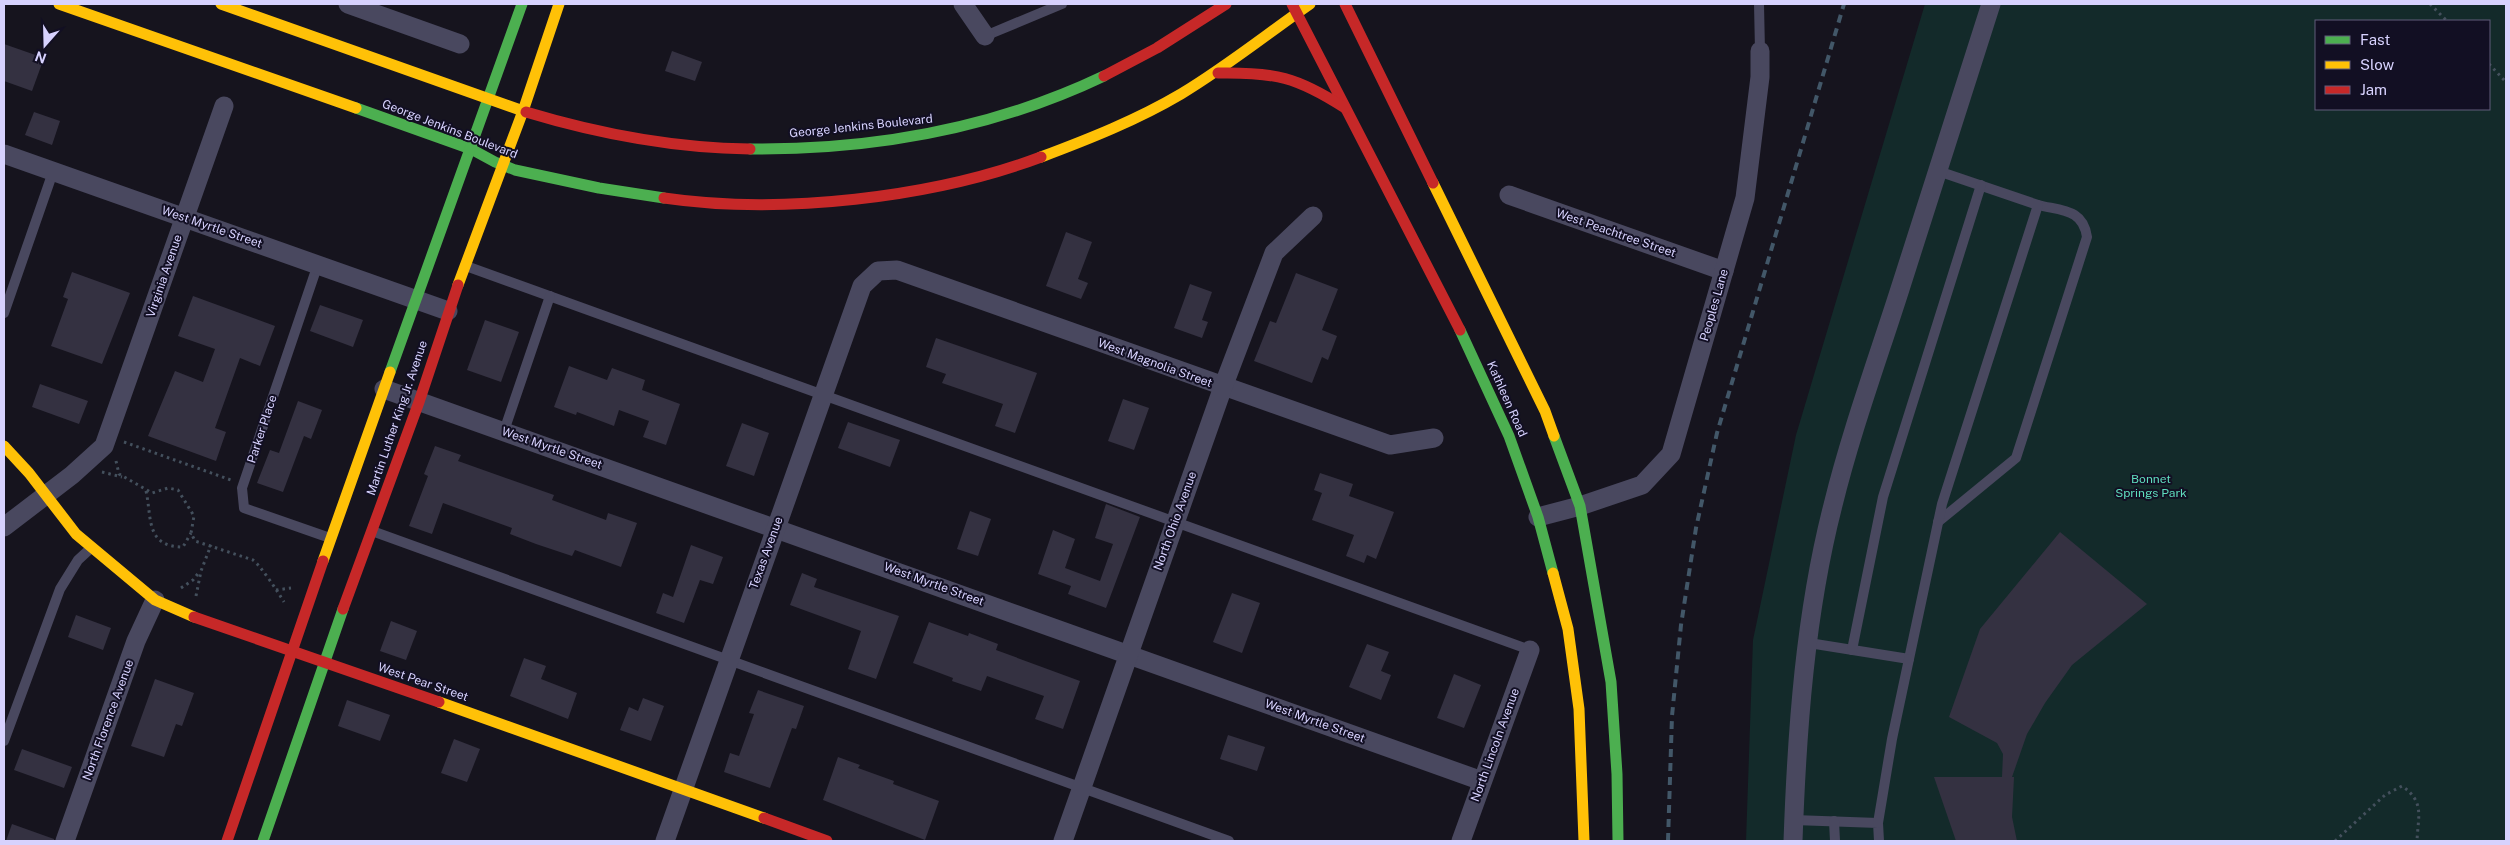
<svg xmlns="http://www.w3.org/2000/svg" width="2510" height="845" viewBox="0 0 2510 845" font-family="'Public Sans',sans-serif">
<rect width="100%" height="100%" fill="#16141e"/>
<path fill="#132a2a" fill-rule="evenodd" d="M1925 4H2506V841H1746L1753 640 1796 435ZM2316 21H2489V109H2316Z"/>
<g fill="#343141">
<path d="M4 44 44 58 32 91 4 81Z"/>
<path d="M672 51 702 62 695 81 665 71Z"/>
<path d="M34 112 60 121 52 145 25 135Z"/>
<path d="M1066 232 1092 242 1078 279 1088 283 1081 299 1046 286Z"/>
<path d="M72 272 130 293 102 364 51 346 68 299 63 297Z"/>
<path d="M1296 273 1338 289 1322 330 1337 336 1328 360 1322 357 1312 383 1254 361 1270 321 1276 323Z"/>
<path d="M1190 284 1212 292 1202 320 1208 322 1202 338 1174 328Z"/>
<path d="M193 296 275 326 260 366 240 358 215 428 226 432 216 461 148 436 175 371 203 382 215 349 178 336Z"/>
<path d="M320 305 363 320 353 347 310 331Z"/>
<path d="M485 320 519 332 501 382 467 370Z"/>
<path d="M936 338 1037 373 1015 433 995 426 1003 404 942 383 946 374 926 367Z"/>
<path d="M569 366 607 380 612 368 645 380 642 390 680 404 666 445 643 437 649 421 619 410 614 426 577 412 576 415 554 407Z"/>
<path d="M40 384 88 401 79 424 32 407Z"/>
<path d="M1123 399 1149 408 1134 450 1108 441Z"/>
<path d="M298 401 322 410 311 439 304 436 283 492 257 483 270 450 279 453Z"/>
<path d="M848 422 900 440 890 467 838 448Z"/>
<path d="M742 423 769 433 754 476 726 466Z"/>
<path d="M435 446 461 455 458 461 554 495 552 500 606 520 608 513 637 523 621 567 575 550 572 556 536 544 510 534 512 528 443 503 432 534 409 526 428 476 424 474Z"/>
<path d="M1320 473 1353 484 1349 496 1394 512 1376 559 1367 555 1364 563 1346 556 1354 535 1312 520 1322 493 1314 490Z"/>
<path d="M1106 504 1140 517 1106 608 1068 594 1071 586 1038 574 1053 530 1075 539 1065 568 1100 581 1113 544 1095 538Z"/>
<path d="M970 511 991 519 978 556 957 549Z"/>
<path d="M2060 532 2147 604 2072 665 2045 703 2027 734 2012 777H2014L2012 817 2017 841H1956L1934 777H2002L2003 754 1997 743 1949 717 1980 629Z"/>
<path d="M691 545 723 557 713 584 700 580 684 623 656 613 663 593 673 597Z"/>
<path d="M802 573 817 579 814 587 899 616 876 679 848 669 861 631 790 605Z"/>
<path d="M1232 593 1260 603 1242 653 1213 642Z"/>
<path d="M76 615 111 628 103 650 68 637Z"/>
<path d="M391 621 417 631 406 660 380 651Z"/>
<path d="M929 622 968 636 969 633 998 644 996 650 1080 681 1063 729 1035 719 1044 696 987 676 981 691 952 681 953 678 913 663Z"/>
<path d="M1367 644 1389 652 1381 671 1391 675 1381 700 1349 687Z"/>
<path d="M524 658 546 666 541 679 577 693 568 719 510 696Z"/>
<path d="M1454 674 1481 685 1464 728 1437 718Z"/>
<path d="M155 679 194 693 182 726 176 724 164 757 131 746Z"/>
<path d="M758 690 804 706 796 729 792 728 770 788 724 772 730 753 739 756 754 714 749 713Z"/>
<path d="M643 698 664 706 651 741 620 730 629 707 638 711Z"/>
<path d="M347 700 390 715 380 741 338 726Z"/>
<path d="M1228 735 1265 747 1257 771 1220 759Z"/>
<path d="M454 739 480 749 467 782 441 773Z"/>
<path d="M22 749 72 767 64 788 14 770Z"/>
<path d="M838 757 860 765 858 768 894 781 893 784 939 801 925 840 823 800Z"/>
<path d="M12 824 54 839V841H6Z"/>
</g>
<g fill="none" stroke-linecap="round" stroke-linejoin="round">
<g stroke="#44505d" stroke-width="3" stroke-dasharray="2.5 4" stroke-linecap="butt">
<path d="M2430 4 2447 21"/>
<path d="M2489 64 2506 82"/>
<path d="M124 442 231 480"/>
<path d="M116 461 119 474 152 493 168 488 178 490 194 516 191 533 195 541 253 560C261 566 278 592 284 602"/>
<path d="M102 472 122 477"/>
<path d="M146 491C152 517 145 547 183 547L191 533"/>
<path d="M181 588 193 580 200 571"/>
<path d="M276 590 291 588"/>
<path d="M196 596 201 571 211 545"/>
<path d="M2335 841 2385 795 2402 786C2425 802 2418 816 2417 841"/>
</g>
<g stroke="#49485f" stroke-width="10">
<path d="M1759 4 1760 51"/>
<path d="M985 36 1062 4"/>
<path d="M318 264 242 488 244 508 330 538"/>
<path d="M466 266 1530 650"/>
<path d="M4 313 53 172"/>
<path d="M504 431 550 296"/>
<path d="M1938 522 2016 458 2087 237C2083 209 2062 211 2038 205"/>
<path d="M372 531 1229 841"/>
<path d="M1809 643 1909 659 1942 504 2038 205 1938 171"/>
<path d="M1852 650 1883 497 1981 185"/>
<path d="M4 741 60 589 78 560 91 548"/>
<path d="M1794 820 1878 823 1879 841"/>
<path d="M1834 821 1835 841"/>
<path d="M1878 823 1892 739 1909 659"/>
</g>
<g stroke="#49485f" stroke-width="19">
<path d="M348 4 460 44"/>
<path d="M963 4 985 36"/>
<path d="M4 154 448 311"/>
<path d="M1509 195 1724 271"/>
<path d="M384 389 1482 781"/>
<path d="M1538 517 1580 506 1642 485 1671 454 1745 198 1760 77V51"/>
<path d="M4 527 72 475 104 446 224 106"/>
<path d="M65 841 136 641 155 600"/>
<path d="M665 841 862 286 878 271 897 270 1390 445 1434 438"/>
<path d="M1063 841 1223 387 1274 253 1313 216"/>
<path d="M1461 841 1530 650"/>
<path d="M1793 841C1797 729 1805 614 1833 505 1851 432 1877 361 1900 289 1930 194 1960 99 1991 4"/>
</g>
<g stroke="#4caf50" stroke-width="11">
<path d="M356 108 471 149 495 162 515 170 599 188 664 198"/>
<path d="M750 149C872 150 993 129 1104 76"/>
<path d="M1460 330 1509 436 1538 517 1553 573"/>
<path d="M390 372 522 4"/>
<path d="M1554 436 1580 506 1611 682 1617 774 1618 841"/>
<path d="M263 841 343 609"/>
</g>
<g stroke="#ffc107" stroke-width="11">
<path d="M59 4 356 108"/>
<path d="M221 4 526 112"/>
<path d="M1041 157C1089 139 1137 120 1181 94 1226 67 1267 34 1310 4"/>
<path d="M1433 183 1545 411 1554 436"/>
<path d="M458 285 523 111 559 4"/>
<path d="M4 446 29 473 76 534 155 600 194 617"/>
<path d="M323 561 390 372"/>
<path d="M1553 573 1568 629 1579 709 1584 841"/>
<path d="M439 702 764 818"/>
</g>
<g stroke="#c62828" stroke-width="11">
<path d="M1292 4 1460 330"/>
<path d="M1345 4 1433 183"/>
<path d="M1218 73C1275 72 1297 77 1345 108"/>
<path d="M1104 76 1157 48 1226 4"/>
<path d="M526 112C599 134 673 148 750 149"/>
<path d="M664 198C780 215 932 198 1041 157"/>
<path d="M343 609 419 402 458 285"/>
<path d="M194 617 439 702"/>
<path d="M764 818 827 841"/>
<path d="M227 841 323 561"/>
</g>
<path stroke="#425768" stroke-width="4" stroke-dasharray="8 6" stroke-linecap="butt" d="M1668 841 1672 716 1681 625 1696 528 1717 433 1844 4"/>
</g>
<g text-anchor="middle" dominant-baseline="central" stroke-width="4" stroke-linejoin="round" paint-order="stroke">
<g font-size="12" fill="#d7d2fe" stroke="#120f23">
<text transform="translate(861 126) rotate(-6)">George Jenkins Boulevard</text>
<text transform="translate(450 129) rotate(21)">George Jenkins Boulevard</text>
<text transform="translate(212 227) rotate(19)">West Myrtle Street</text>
<text transform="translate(1616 233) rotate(19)">West Peachtree Street</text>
<text transform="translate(164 276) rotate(-71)">Virginia Avenue</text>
<text transform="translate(1714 305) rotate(-74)">Peoples Lane</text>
<text transform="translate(1155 363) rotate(20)">West Magnolia Street</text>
<text transform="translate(1507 399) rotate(66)">Kathleen Road</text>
<text transform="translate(397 418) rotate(-71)">Martin Luther King Jr. Avenue</text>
<text transform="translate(262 429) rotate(-72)">Parker Place</text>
<text transform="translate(552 448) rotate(19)">West Myrtle Street</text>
<text transform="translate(1175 521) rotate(-70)">North Ohio Avenue</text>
<text transform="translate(766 553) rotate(-70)">Texas Avenue</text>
<text transform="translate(934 584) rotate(20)">West Myrtle Street</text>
<text transform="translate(423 682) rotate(19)">West Pear Street</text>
<text transform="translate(108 720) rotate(-70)">North Florence Avenue</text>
<text transform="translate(1315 721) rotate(20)">West Myrtle Street</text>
<text transform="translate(1495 745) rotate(-70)">North Lincoln Avenue</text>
</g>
<g font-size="12" fill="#5fddbe" stroke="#120f23">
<text x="2151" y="479">Bonnet<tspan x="2151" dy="14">Springs Park</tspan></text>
</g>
</g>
<rect width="2510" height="845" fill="none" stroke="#d7d2fe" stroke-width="10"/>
<rect x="2315" y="20" width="175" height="90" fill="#120f23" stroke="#615d7b"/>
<rect x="2325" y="36" width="25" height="8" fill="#4caf50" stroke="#615d7b"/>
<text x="2360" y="45" font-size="15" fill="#d7d2fe">Fast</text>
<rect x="2325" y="61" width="25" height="8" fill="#ffc107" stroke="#615d7b"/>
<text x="2360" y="70" font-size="15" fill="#d7d2fe">Slow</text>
<rect x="2325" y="86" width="25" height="8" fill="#c62828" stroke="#615d7b"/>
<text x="2360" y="95" font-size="15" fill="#d7d2fe">Jam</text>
<g transform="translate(45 45) rotate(200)" stroke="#120f23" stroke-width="4" paint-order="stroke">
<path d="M0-4L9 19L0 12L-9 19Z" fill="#d7d2fe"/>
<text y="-8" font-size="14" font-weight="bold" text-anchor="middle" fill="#d7d2fe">N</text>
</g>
</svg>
